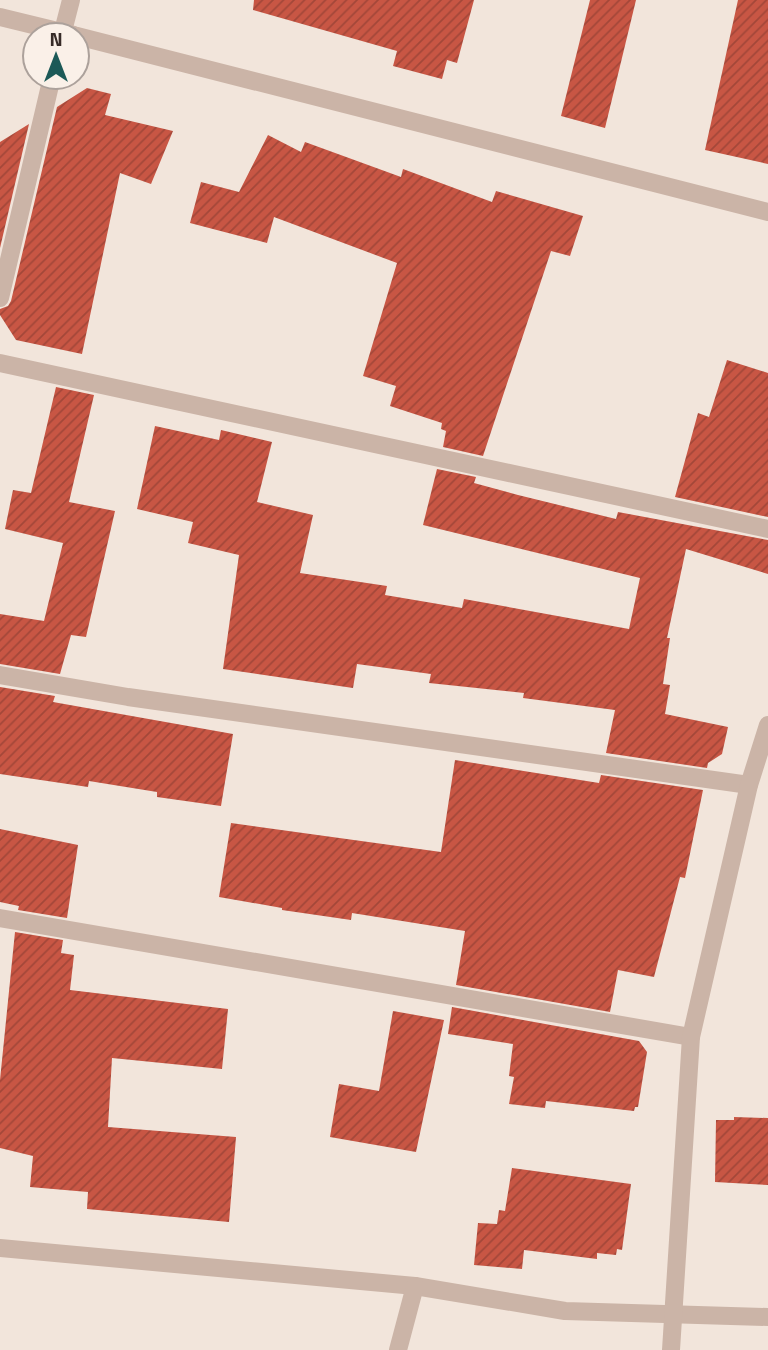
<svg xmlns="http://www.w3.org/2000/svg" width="768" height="1350" viewBox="0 0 768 1350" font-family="'Titillium Web',sans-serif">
<defs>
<pattern id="building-hatch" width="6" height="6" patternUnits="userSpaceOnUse" patternTransform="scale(1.75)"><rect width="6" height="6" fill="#c85644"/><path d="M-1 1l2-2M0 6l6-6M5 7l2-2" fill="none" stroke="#a34739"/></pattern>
</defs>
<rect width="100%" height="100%" fill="#f2e5db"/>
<g fill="url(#building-hatch)">
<path d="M254 0H474L457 63 447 60 442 79 393 66 397 51 253 10Z"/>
<path d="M590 0H636L605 128 561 116Z"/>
<path d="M738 0H768V164L705 150Z"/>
<path d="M87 88 111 94 105 115 173 131 151 184 120 173 82 354 16 340 0 315V309L8 306 11 301 57 107Z"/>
<path d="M29 124 0 248V142Z"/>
<path d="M268 135 301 152 305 142 401 177 403 169 492 202 496 191 583 216 570 256 551 251 483 456 443 447 446 431 441 429 442 423 390 406 396 386 363 376 397 263 274 217 267 243 190 223 201 182 239 192Z"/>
<path d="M727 360 768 373V517L675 497 698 413 709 417Z"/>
<path d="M56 387 94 395 69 502 115 511 86 637 71 635 60 674 0 664V614L44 621 63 543 5 529 13 490 31 493Z"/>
<path d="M155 426 219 440 221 430 272 442 257 502 313 515 300 573 387 586 385 595 462 608 464 599 629 629 640 578 423 525 437 469 476 477 474 483 518 495 616 519 618 512 768 540V574L686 549 667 638H670L663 684 670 685 665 714 728 727 722 754 708 763 707 768 606 753 615 710 523 698 524 693 429 683 431 674 357 664 353 688 223 669 239 555 188 543 193 522 137 509Z"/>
<path d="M0 687 55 696 53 702 233 734 221 806 157 797V792L89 781 88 787 0 774Z"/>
<path d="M455 760 599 783 601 775 703 790 685 878 680 877 654 977 618 970 610 1012 456 985 465 931 352 913 351 920 282 910V908L219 897 231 823 441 852Z"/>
<path d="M0 829 78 845 67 918 18 910 19 906 0 902Z"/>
<path d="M15 932 63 940 61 953 74 955 70 990 228 1009 222 1069 112 1058 108 1127 236 1137 229 1222 87 1209 88 1192 30 1187 33 1156 0 1148V1080Z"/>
<path d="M452 1007 639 1041 647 1052 638 1107H635L634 1111 546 1101 545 1108 509 1104 514 1077 509 1076 513 1044 448 1034Z"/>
<path d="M393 1011 444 1020 416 1152 330 1137 339 1084 379 1091Z"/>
<path d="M734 1117 768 1118V1185L715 1182 716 1120H734Z"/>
<path d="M512 1168 631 1184 622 1250 617 1249 616 1255 597 1253V1259L524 1250 522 1269 474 1265 478 1223 497 1224 499 1210 505 1211Z"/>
</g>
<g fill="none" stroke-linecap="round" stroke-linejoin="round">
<g stroke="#cbb4a7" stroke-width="18">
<path d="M62 35 71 0"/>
<path d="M0 298 52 77"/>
<path d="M0 363 768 529"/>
<path d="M0 675 128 697 749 785"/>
<path d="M0 918 691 1037"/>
<path d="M0 1248 415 1286 565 1311 768 1317"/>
<path d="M398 1350 415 1286"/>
</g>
<g stroke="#cbb4a7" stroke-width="18">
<path d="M0 17 74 35"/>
<path d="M77 36 768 212"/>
<path d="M671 1350 691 1037 749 785 768 725"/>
</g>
</g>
<g transform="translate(56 56)"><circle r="33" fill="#faf0e8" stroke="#aca19b" stroke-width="2"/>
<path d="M0-5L12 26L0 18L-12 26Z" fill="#1c5957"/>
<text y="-10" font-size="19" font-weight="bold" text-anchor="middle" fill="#372b28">N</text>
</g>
</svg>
